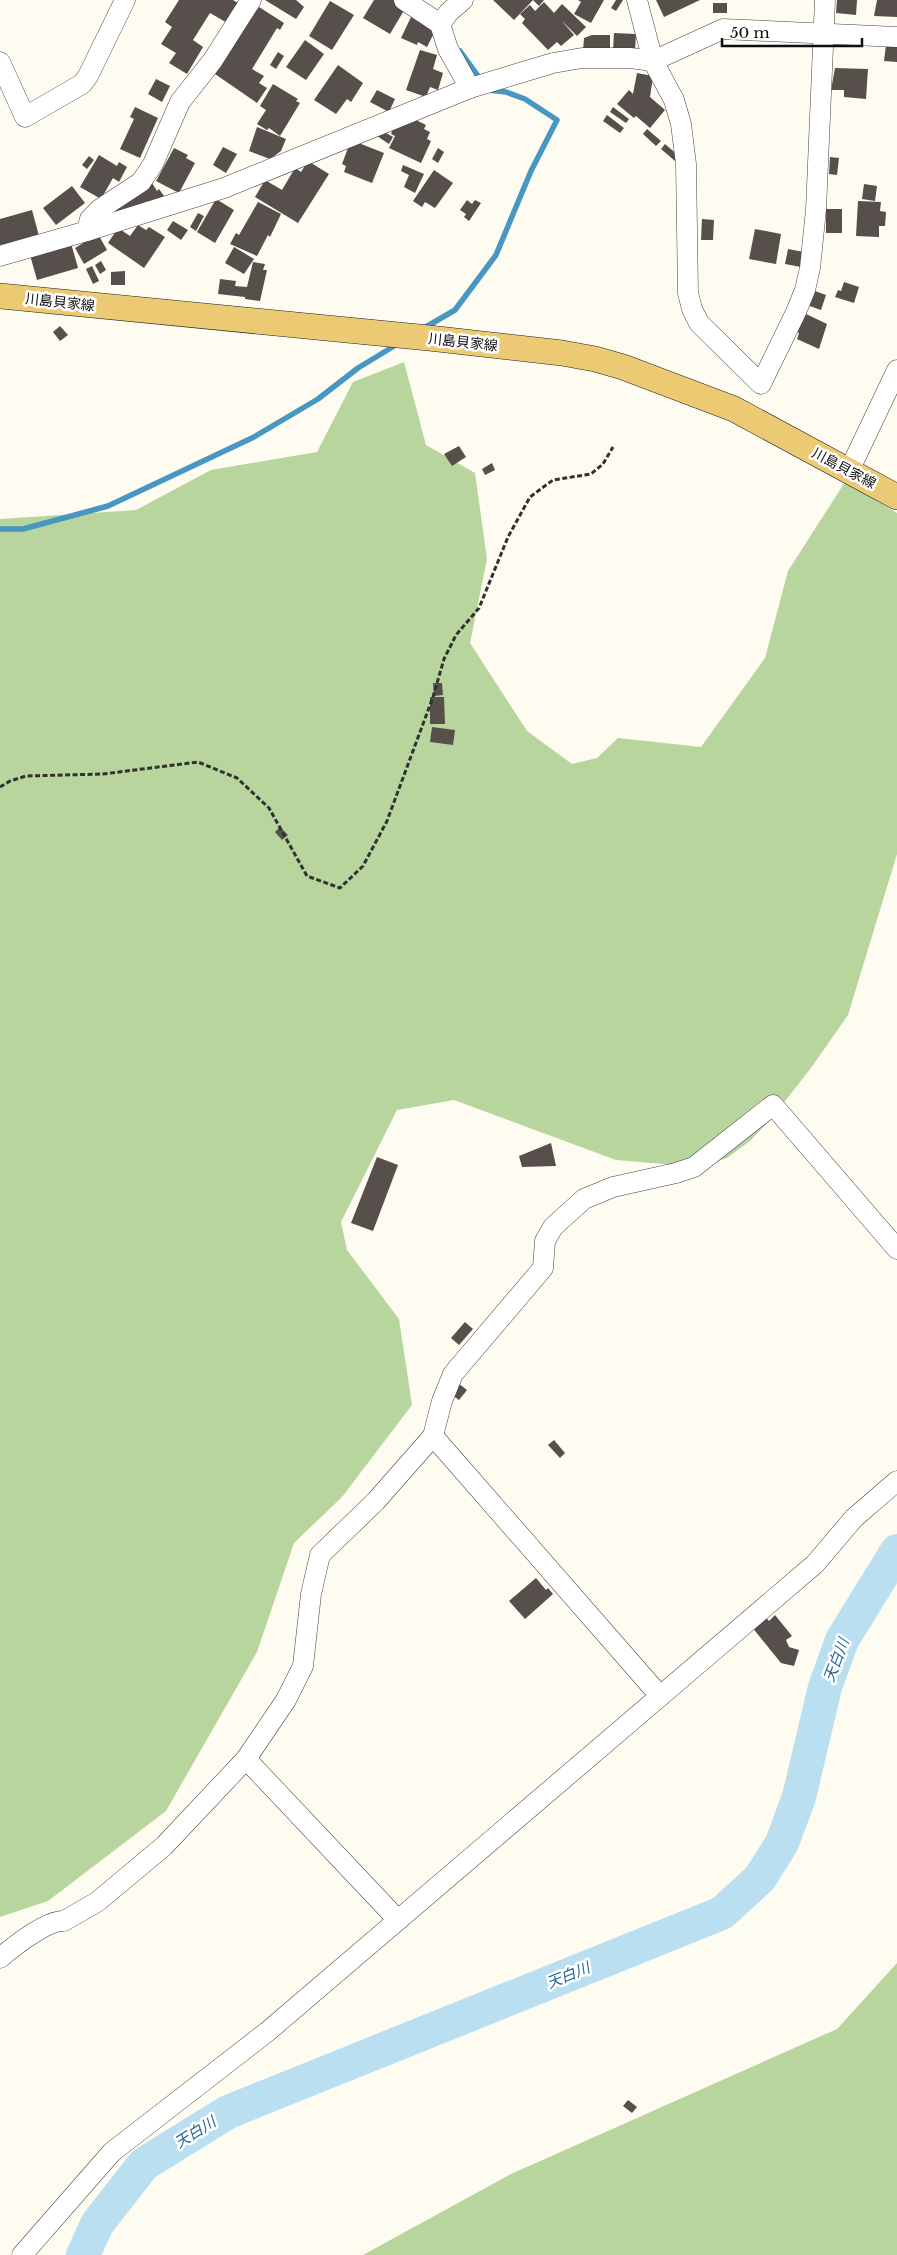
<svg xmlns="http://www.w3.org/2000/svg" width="897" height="2255" viewBox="0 0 897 2255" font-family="'Libre Baskerville','Noto Sans JP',serif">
<rect width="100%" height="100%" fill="#fefbf1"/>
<g fill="#b9d59e">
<path d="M404 362 426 445 475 473 487 559 470 643 527 731 572 764 597 758 618 738 701 747 765 658 788 571 845 482 897 513V854L848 1015 811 1068 771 1119 750 1141 727 1158 699 1167 616 1160 454 1100 397 1110 341 1222 347 1250 399 1319 412 1405 342 1497 294 1543 257 1652 166 1811 48 1901 0 1917V519L136 510 211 470 317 452 353 382Z"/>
<path d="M897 1963V2255H363L511 2174 837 2029Z"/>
</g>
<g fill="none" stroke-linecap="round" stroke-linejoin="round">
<g stroke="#4896c2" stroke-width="5.5">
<path d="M460 51 481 80"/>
<path d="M424 328 455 310 496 255 531 171 557 120 525 99 506 92 488 90"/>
<path d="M0 529H23L108 506 254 437 318 399 358 368 399 343"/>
</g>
<path stroke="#badff1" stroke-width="34" d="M83 2255 97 2224 144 2164 228 2112 722 1913 760 1878 782 1843 799 1797 825 1687 842 1640 897 1551"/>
</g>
<g fill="#564f4c">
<path d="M179 0H233L243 6 229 24 210 13 193 40 203 47 187 74 169 63 176 53 161 44 172 27 165 22Z"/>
<path d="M265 0H296L304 7 296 19Z"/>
<path d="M374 0H393L406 7 390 34 363 18Z"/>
<path d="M493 0H544L539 6 533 0 514 20Z"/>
<path d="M578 0H604L591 23 574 14 581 2Z"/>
<path d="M616 0H623L616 11 611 8Z"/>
<path d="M656 0H700L664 17Z"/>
<path d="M837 0H857L856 15 836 13Z"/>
<path d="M877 0H897V17L874 16Z"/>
<path d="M330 1 354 15 332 50 309 36Z"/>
<path d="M544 2 554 13 562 4 586 27 577 36 561 20 574 35 561 46 557 42 548 50 522 23 525 19 520 14 530 5 535 11Z"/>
<rect x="713" y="3" width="14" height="10"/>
<path d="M259 7 284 23 280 30 277 28 252 69 264 76 259 83 267 88 257 103 215 74Z"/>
<path d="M412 15 430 24 434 36 433 35 427 47 418 42 417 45 401 38Z"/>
<path d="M614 33 636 34 635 51 613 50Z"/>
<path d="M592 35H610V52L583 51 584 38Z"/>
<path d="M305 40 324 54 306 80 286 67Z"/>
<path d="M886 45H897V62L884 61Z"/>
<path d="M420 50 437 55 433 69 443 73 438 90 430 87 426 97 406 90Z"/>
<path d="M278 52 284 56 276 69 270 65Z"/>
<path d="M338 65 363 83 351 102 347 99 336 114 314 100Z"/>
<path d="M835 68 868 69 866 99 844 97V90H831Z"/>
<path d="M637 73 653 76 650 97 665 110 650 128 636 116 634 118 617 104 629 90 633 94Z"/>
<path d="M156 79 170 86 162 102 148 94Z"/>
<path d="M273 84 298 99 296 101 300 103 280 136 269 128 267 130 257 124 266 110 260 106Z"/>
<path d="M377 90 395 99 389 112 370 102Z"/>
<path d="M135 107 158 118 140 158 120 149 134 119 130 117Z"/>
<path d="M613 107 629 119 626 123 610 112Z"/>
<path d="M607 115 624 128 620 133 603 121Z"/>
<path d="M414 119 426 125 424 129 430 132 427 139 431 141 421 163 389 148 395 136 391 134 394 126Z"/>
<path d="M257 127 286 139 281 151 270 159 249 151Z"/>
<path d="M647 129 661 141 656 146 643 134Z"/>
<path d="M381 130 393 137 389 144 377 136Z"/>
<path d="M351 140 384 153 372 183 344 172 346 166 342 164Z"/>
<path d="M665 144 679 156 675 161 661 149Z"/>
<path d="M223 147 237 154 226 173 213 165Z"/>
<path d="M174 148 188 155 186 158 195 163 179 193 156 181Z"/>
<path d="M438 148 444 152 438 163 432 159Z"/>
<path d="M99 155 117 166 119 162 127 167 119 182 113 178 101 199 80 187Z"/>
<path d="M89 156 94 160 87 169 82 165Z"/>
<path d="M830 157 839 158 837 175 829 174Z"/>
<path d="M308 161 329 174 298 223 255 197 265 180 282 190 295 168 301 172Z"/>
<path d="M403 165 424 174 415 193 404 187 409 175 401 171Z"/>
<path d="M434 170 453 183 435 208 425 202 422 207 413 201Z"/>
<path d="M152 183 157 191 159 189 167 200 151 206 147 201 133 210 119 215 113 205Z"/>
<path d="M864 184 877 186 875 201 862 199Z"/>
<path d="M72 186 85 203 56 225 43 208Z"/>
<path d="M216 199 234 210 215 243 197 232Z"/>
<path d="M467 200 472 204 475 200 481 203 469 221 464 217 466 214 460 210Z"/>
<path d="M858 201 881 202 880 211 886 212 885 226H879V237L856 236Z"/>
<path d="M258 202 281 214 270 237 268 235 257 256 230 244 236 233 239 235Z"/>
<rect x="826" y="209" width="16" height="24"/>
<path d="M32 210 39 236 0 247V219Z"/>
<path d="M198 213 204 216 196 231 190 227Z"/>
<path d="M702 219 714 220 713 240H701Z"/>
<path d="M173 221 188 230 181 240 167 230Z"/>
<path d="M138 225 146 230 149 227 165 237 144 268 108 243 118 228 130 236Z"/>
<path d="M755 229 781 234 776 264 749 259Z"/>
<path d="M98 234 107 250 84 264 75 248Z"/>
<path d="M71 243 78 268 37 280 30 255Z"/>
<path d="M234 247 254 259 244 274 225 263Z"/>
<path d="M788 249 804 252 801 267 785 264Z"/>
<path d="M101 261 106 270 100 274 95 265Z"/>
<path d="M253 262 265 264 263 270H267L260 301 245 299V297L218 294 220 279 236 281 235 286 247 287Z"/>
<path d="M92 266 99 281 93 284 86 269Z"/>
<path d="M125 271V285H111V272Z"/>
<path d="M844 282 859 287 854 303 835 297 838 290 841 291Z"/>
<path d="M812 290 826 295 821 310 807 305Z"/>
<path d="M804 313 827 324 819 349 797 339 799 333 796 331Z"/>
<path d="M60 326 68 335 60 341 53 332Z"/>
<path d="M459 446 466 457 452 466 444 454Z"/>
<path d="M492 463 495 470 485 475 482 469Z"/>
<path d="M433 683H442L443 695 434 696Z"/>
<path d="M430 697H444L445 724H430Z"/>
<path d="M432 727 455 730 453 745 430 742Z"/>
<path d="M280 827 288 835 282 840 275 832Z"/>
<path d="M551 1143 556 1166 522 1167 519 1156Z"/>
<path d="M377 1157 398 1165 373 1231 351 1223Z"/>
<path d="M465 1322 473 1329 459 1345 451 1338Z"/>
<path d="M458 1383 467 1390 459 1400 451 1394Z"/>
<path d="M554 1440 565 1453 560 1458 548 1445Z"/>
<path d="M536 1578 546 1590 548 1588 553 1594 525 1619 509 1601Z"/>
<path d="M764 1615 769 1621 775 1615 792 1636 786 1640 789 1647 799 1650 794 1666 781 1663 751 1626Z"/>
<path d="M628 2100 637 2107 632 2113 623 2106Z"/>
</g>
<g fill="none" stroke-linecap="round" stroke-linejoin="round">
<g stroke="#424242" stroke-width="21">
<g id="minor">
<path d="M404 0 440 24"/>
<path d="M463 0 449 12 440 24 448 49 470 88"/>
<path d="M637 0 653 61 674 100 681 124 686 164 688 293 692 309 699 323 761 384 796 312 805 290 810 268 816 210 825 0"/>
<path d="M0 62 25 117 82 84 88 76 125 0"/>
<path d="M87 231 90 219 100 209 141 182 153 164 180 102 213 60 251 0"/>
<path d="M0 256 87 231 224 188 470 88 553 63 582 58H630L653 61 723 29 897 37"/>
<path d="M849 471 897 370"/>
<path d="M433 1436 660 1696"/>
<path d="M246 1759 398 1920"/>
<path d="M0 1958C13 1947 47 1920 64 1921L97 1902 164 1846 246 1759 286 1700 303 1666 311 1594 320 1555 376 1501 433 1436 442 1401 453 1374 537 1275 543 1268 545 1241 553 1227 584 1199 613 1187 676 1173 694 1167 773 1105 897 1249"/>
<path d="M22 2255 112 2152 267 2032 815 1564 854 1518 897 1481"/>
</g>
</g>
<g stroke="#202020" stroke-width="26">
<path id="major" d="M0 296 429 338 562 353 595 359 623 367 734 409 897 497"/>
</g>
<path stroke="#313131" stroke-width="3" stroke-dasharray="5 2.5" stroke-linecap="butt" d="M0 787 10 781 26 776 103 774 198 762 237 778 269 808 307 876 340 888 363 866 387 821 433 697 444 659 456 635 479 608 508 537 530 497 553 480 591 474 603 464 613 447"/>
<use href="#minor" stroke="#fff" stroke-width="20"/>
<use href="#major" stroke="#ecca73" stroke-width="25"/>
</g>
<g text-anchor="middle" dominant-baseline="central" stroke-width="5" stroke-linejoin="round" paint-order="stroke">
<g font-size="14" fill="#0f0f0f" stroke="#fff">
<text transform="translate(60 302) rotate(6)">川島貝家線</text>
<text transform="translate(463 342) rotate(6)">川島貝家線</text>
<text transform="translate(844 468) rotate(28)">川島貝家線</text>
</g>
<g font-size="15" font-style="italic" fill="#226896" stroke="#fff">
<text transform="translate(836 1660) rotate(-69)">天白川</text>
<text transform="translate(568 1975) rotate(-22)">天白川</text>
<text transform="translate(195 2132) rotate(-32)">天白川</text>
</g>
</g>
<path d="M722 38v8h140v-8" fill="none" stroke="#0f0f0f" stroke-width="2.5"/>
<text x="730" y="38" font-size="15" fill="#0f0f0f" stroke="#ffffff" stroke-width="4" paint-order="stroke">50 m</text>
</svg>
